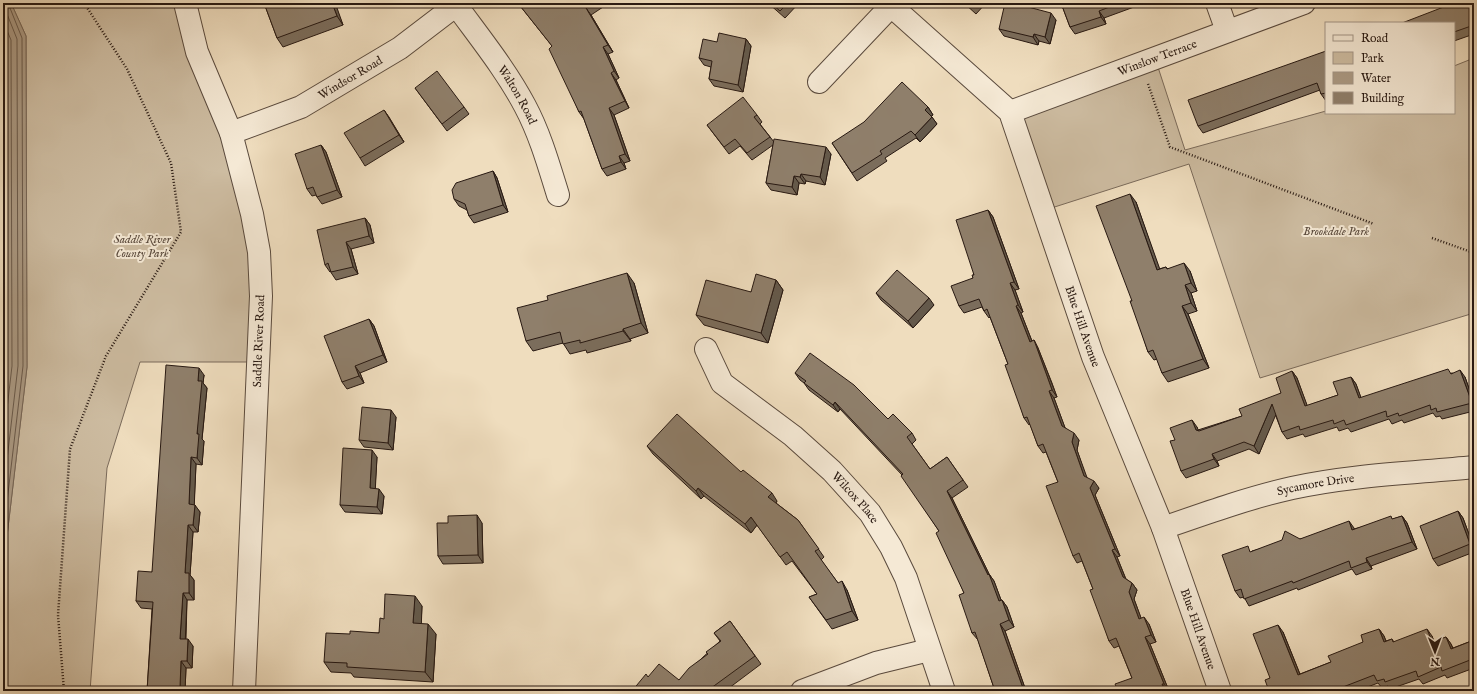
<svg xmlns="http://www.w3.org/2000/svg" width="1477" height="694" viewBox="0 0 1477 694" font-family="'IM FELL English',serif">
<rect width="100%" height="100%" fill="#efddbe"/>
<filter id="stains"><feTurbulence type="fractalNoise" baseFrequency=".005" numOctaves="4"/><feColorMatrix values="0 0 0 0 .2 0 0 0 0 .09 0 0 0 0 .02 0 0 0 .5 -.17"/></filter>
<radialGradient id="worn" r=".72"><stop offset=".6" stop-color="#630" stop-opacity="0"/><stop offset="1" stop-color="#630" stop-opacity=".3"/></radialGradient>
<g fill="#cdbca1" stroke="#7a6a5a">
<path d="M11 3H185L252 214 258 362H140L107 468 90 691H6L3 673V570L27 367 26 36Z"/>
<path d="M1155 58 1185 150 1326 111V113H1454V66L1474 58V313L1260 378 1189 164 1042 211 1010 112Z"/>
</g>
<path fill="#ab9a84" stroke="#776656" d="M3 3H11L26 36 27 367 3 570Z"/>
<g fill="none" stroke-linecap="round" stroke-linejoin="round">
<g stroke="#6a5a4b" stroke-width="1">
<path d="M3 4 17 39 18 366 3 494"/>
<path d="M3 21 11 40 12 366 3 443"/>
<path d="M3 536 23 366 22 38 8 3"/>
</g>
<g stroke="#5a4a3d" stroke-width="24">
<g id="minor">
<path id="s1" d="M888 3 1010 112 1093 357 1163 528 1220 691"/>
<path d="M1217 3 1227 31"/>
<path id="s2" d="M456 5C480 38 506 70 525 106 540 134 549 166 558 195"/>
<path d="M819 82 891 6"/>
<path id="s3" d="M1010 112 1304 3"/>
<path id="s4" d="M231 133 301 107 400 48 459 3"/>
<path id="s5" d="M706 349 722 383 793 436 832 471 870 513 891 547 906 578 944 691"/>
<path id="s6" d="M1163 528C1206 513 1248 498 1292 488 1351 475 1414 473 1474 467"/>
<path d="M802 691 876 663 929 650"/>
</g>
</g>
<g stroke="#5a4a3d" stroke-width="24">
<path id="tertiary" d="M185 3 197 52 231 133 252 214 259 252 261 296 244 691"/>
</g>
<g stroke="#281912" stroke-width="2.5" stroke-dasharray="1 2" stroke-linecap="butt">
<path d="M1148 84 1170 147 1374 224"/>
<path d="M1432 238 1474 253"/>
<path d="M64 691 58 615 70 449 106 356 181 232 171 163 127 69 84 3"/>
</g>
<use href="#minor" stroke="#f5e9d5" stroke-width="22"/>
<use href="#tertiary" stroke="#f5e9d5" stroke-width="22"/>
</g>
<g fill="#7b6d5c" stroke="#281912">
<path d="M264 3H334L343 25 283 47 277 38Z"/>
<path d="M366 3H371L368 6Z"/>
<path d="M526 3H609L591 15 613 52 608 54 619 78 616 80 629 108 614 115 630 161 624 163 626 169 607 176 602 169 584 119 579 112 552 46 521 7Z"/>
<path d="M768 3H799L785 18Z"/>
<path d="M964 3H986L976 14Z"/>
<path d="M1061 3H1145L1104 18 1106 24 1075 34 1070 27Z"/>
<path d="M1474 3V34L1454 41V23Z"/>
<path d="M1056 20 1050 44 1039 41 1038 45 1004 36 999 29Z"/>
<path d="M746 39 751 46 743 92 714 86 709 79 711 67 704 65 699 58 717 42Z"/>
<path d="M1326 51V101L1321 94 1320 90 1203 133 1198 126Z"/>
<path d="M415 88 464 107 469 114 447 131Z"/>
<path d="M928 107 933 115 931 116 937 124 920 142 916 138 885 158 887 161 857 181 832 143Z"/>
<path d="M384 110 404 142 365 166 360 158Z"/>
<path d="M757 115 762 122 760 124 774 142 831 154 825 185 806 181 805 184 799 183 797 195 771 190 766 183 773 145 752 160 740 146 729 154 707 125Z"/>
<path d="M321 145 326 152 342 197 322 204 317 197 316 195 312 196 307 189Z"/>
<path d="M493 171 497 178 508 212 474 223 469 216 467 210 459 206 454 199Z"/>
<path d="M1136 202 1159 269 1166 267 1168 269 1190 271 1197 291 1191 293 1197 311 1188 314 1209 368 1168 382 1162 373 1157 359 1154 360 1148 352 1132 301Z"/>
<path d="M988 210 993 217 1019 289 1015 290 1023 312 1021 313 1032 341 1034 340 1038 348 1052 383 1057 397 1054 398 1065 428 1079 440 1077 450 1086 477 1099 488 1095 495 1120 556 1117 557 1126 579 1132 583 1137 590 1134 599 1141 618 1149 624 1156 642 1150 644 1169 691H1118L1132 678 1119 646 1114 648 1109 641 1093 589 1082 561 1077 563 1073 556 1058 482 1046 452 1043 453 1038 446 1030 424 1029 425 1024 418 1008 364 990 317 989 318 984 311 982 307 964 313 959 306 973 278Z"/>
<path d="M365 218 370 225 374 243 351 249 358 274 336 280 330 271V272L325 265Z"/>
<path d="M776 280 783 290 768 343 704 325 696 315 751 292Z"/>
<path d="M634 283 648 333 630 339 631 341 587 353 586 350 570 354 563 343 533 351 526 341Z"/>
<path d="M876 293 934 305 913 328 881 300Z"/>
<path d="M369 319 374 326 387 362 360 373 364 383 347 389 342 382Z"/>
<path d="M1292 371 1297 378 1307 406 1338 395 1351 377 1356 384 1361 398 1452 373 1465 377 1474 403V411L1442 419 1440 416 1436 417 1433 413 1404 423 1402 420 1392 424 1389 419 1351 432 1348 428 1339 431 1337 427 1305 437 1303 434 1287 439 1282 432 1275 414 1259 454 1249 449 1217 461 1219 466 1186 478 1181 471 1175 440 1197 427 1198 430 1242 416 1281 393Z"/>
<path d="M795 373 888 419 912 433 916 440 912 444 930 469 947 457 968 487 952 498 989 574 994 581 1001 600H1002L1007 607 1014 627 1005 631 1026 691H995L978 640 972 633 964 593 939 531 902 475 840 409 838 412 809 390 804 383 800 380Z"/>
<path d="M204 375 203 383 207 388 202 439 204 441 202 465 196 464 194 505 200 512 198 532H193L190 575 194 580V600H187L186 639 193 646 192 668H186L185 691H147L152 609 141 608 136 601 152 572Z"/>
<path d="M396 417 393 450 364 447 359 440Z"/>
<path d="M647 446 741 472 777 501 776 503 798 520 824 557 821 560 838 583 847 590 858 620 832 629 809 597 817 594 792 561 786 565 757 525 751 533 704 496 701 499 653 454Z"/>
<path d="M377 457 375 488 384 496 382 514 345 512 340 505Z"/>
<path d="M1458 511 1463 518 1474 548V552L1438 566 1433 559Z"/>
<path d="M1402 516 1407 523 1417 549 1371 566 1372 569 1356 575 1352 569 1298 590 1297 588 1249 606 1244 597 1240 598 1235 591 1252 551 1300 539 1354 529 1393 519Z"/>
<path d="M448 523H482L483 563 443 564 438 556Z"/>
<path d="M422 606 421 624 436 634 433 682 354 677 351 673 331 672 324 662 350 634 379 633 384 619Z"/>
<path d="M730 621 761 664 725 691H632L648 677 679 680 720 641 714 633Z"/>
<path d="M1379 629 1384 636 1386 641 1392 639 1394 642 1432 636 1434 642 1446 637 1451 644 1453 648 1474 640V669V668L1447 678 1445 675 1423 684 1419 679 1390 689 1388 686 1382 688 1378 683 1357 691H1269L1270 678 1283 632 1300 674 1331 662 1363 642Z"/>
</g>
<g fill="#64594b" stroke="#281912">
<path d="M332 3H334L336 5 343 25 337 16Z"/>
<path d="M586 8 591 15 613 52 608 45Z"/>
<path d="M1099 11 1104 18 1106 24 1101 17Z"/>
<path d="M1051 13 1056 20 1050 44 1045 37Z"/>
<path d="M1034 34 1039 41 1038 45 1033 37Z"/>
<path d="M746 39 751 46 743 92 738 85Z"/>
<path d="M603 47 608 54 619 78 614 71Z"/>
<path d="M611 73 616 80 629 108 625 101Z"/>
<path d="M928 107 933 115 930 117 925 110Z"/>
<path d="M609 108 614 115 630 161 625 154Z"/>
<path d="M384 110 389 117 404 142 399 135Z"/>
<path d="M932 117 937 124 920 142 915 135Z"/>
<path d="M321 145 326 152 342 197 337 190Z"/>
<path d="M826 147 831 154 825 185 820 177Z"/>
<path d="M619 156 624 163 626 169 621 162Z"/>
<path d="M493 171 497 178 508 212 503 205Z"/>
<path d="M801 174 806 181 805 184 800 177Z"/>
<path d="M794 176 799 183 797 195 792 187Z"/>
<path d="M1130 194 1136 202 1163 278 1157 270Z"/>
<path d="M988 210 993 217 1019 289 1014 282Z"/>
<path d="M365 218 370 225 374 243 369 236Z"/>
<path d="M346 242 351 249 358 274 353 267Z"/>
<path d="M1184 263 1190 271 1197 291 1191 283Z"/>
<path d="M627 273 634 283 648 333 641 323Z"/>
<path d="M776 280 783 290 768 343 761 333Z"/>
<path d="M1010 283 1015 290 1023 312 1018 305Z"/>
<path d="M1185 285 1191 293 1197 311 1191 303Z"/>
<path d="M929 298 934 305 913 328 908 321Z"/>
<path d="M1016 306 1021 313 1035 349 1030 342Z"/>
<path d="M1182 306 1188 314 1209 368 1203 359Z"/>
<path d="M369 319 374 326 387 362 383 355Z"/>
<path d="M623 329 630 339 631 341 623 331Z"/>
<path d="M1034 340 1038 348 1057 397 1052 390Z"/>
<path d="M355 366 360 373 364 383 359 376Z"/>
<path d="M199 368 204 375 203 383 207 388 202 439 204 441 202 465 197 458 198 381Z"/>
<path d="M1460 370 1465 377 1474 403V407L1472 403Z"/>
<path d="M1292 371 1297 378 1310 413 1305 406Z"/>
<path d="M1351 377 1356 384 1364 406 1359 398Z"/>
<path d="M1049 391 1054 398 1067 433 1062 426Z"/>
<path d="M835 402 840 409 838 412 833 405Z"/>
<path d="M1272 404 1277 412 1259 454 1254 446Z"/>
<path d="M391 410 396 417 393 450 388 443Z"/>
<path d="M1192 420 1197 427 1201 437 1196 430Z"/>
<path d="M1074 433 1079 440 1077 450 1089 483 1084 476 1072 442Z"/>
<path d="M372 450 377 457 375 495 370 488Z"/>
<path d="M1212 454 1217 461 1219 466 1214 459Z"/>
<path d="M191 457 196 464 194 512 189 504Z"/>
<path d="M1094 481 1099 488 1095 495 1120 556 1115 549 1090 488Z"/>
<path d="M698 488 704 496 701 499 696 491Z"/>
<path d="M379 489 384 496 382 514 377 507Z"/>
<path d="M947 491 952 498 991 578 989 574 994 581 1004 608 999 601 988 575Z"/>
<path d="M772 493 777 501 774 506 768 497Z"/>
<path d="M195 505 200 512 198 532 193 525Z"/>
<path d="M1458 511 1463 518 1474 548V549L1470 544Z"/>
<path d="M477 515 482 523 483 563 478 555Z"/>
<path d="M1402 516 1407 523 1417 549 1412 542Z"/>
<path d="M751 517 757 525 751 533 745 524Z"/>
<path d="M1349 521 1354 528 1357 537 1352 530Z"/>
<path d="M188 525 193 532 190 575 194 580V600L189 593 185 573Z"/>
<path d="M1112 550 1117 557 1128 585 1123 577Z"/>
<path d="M1366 558 1371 566 1372 569 1367 562Z"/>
<path d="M842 581 847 590 858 620 852 611Z"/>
<path d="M1132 583 1137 590 1134 599 1144 626 1139 619 1129 592Z"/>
<path d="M183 593 187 600 185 646 180 639Z"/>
<path d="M415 596 422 606 421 633 413 623Z"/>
<path d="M1002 600 1007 607 1014 627 1009 620Z"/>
<path d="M1144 617 1149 624 1156 642 1151 635Z"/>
<path d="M428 624 436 634 433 682 425 672Z"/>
<path d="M1000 624 1005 631 1026 691H1024Z"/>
<path d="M1278 625 1283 632 1303 682 1298 675Z"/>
<path d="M1379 629 1384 636 1389 649 1384 642Z"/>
<path d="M1427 629 1432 636 1437 649 1432 642Z"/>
<path d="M1145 637 1150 644 1169 691 1164 684Z"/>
<path d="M1446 637 1451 644 1456 656 1451 649Z"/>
<path d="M188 639 193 646 192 668 187 661Z"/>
<path d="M181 661 186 668 185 691H183L180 687Z"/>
<path d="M1162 684 1167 691H1165Z"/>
<path d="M177 687 180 691H177Z"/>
</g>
<g fill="#8f7f6b" stroke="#281912">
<path d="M264 3H332L337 16 277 38Z"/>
<path d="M526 3H594L586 8 608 45 603 47 614 71 611 73 625 101 609 108 625 154 619 156 621 162 602 169 581 111 579 112 549 49 552 46 521 7Z"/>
<path d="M771 3H788L780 11Z"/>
<path d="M967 3H975L971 7Z"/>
<path d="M1005 3H1013L1051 13 1045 37 1034 34 1033 37 999 29Z"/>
<path d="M1061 3H1120L1099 11 1101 17 1070 27Z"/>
<path d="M1454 3H1474V25L1454 32V23H1402Z"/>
<path d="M719 33 746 39 738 85 709 79 712 61 699 58 703 39 717 42Z"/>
<path d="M1326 51V93L1321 94 1317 83 1198 126 1188 100Z"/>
<path d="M437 71 464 107 442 124 415 88Z"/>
<path d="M902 82 928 107 925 110 932 117 915 135 911 131 880 151 882 154 852 173 832 143 864 122Z"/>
<path d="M743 97 757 115 754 117 770 137 747 153 735 139 724 147 707 125Z"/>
<path d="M384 110 399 135 360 158 344 133Z"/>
<path d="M774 139 826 147 820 177 801 174 800 177 794 176 792 187 766 183Z"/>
<path d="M321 145 337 190 317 197 313 187 307 189 295 154Z"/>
<path d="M493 171 503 205 469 216 465 204 454 199 452 190 456 183Z"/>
<path d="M1130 194 1157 270 1166 267 1167 269 1184 263 1191 283 1185 285 1191 303 1182 306 1203 359 1162 373 1153 350 1148 352 1130 301H1132L1096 206Z"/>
<path d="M988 210 1014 282 1010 283 1018 305 1016 306 1030 342 1034 340 1047 376 1052 390 1049 391 1062 426 1074 433 1072 442 1084 476 1094 481 1090 488 1115 549 1112 550 1123 577 1132 583 1129 592 1139 619 1144 617 1151 635 1145 637 1164 684H1162L1165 691H1118L1115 684 1132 678 1116 638 1109 641 1090 590 1093 589 1079 553 1073 556 1046 486 1058 482 1043 444 1038 446 1027 417 1024 418 1005 365 1008 364 987 309 984 311 979 299 959 306 951 286 973 278 972 275H974L956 220Z"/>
<path d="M365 218 369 236 346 242 353 267 331 272 328 263 325 265 317 230Z"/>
<path d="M897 270 929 298 908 321 876 293Z"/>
<path d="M627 273 641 323 623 329V331L580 343V340L563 344 560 332 526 341 517 308 548 300 547 296Z"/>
<path d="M756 274 776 280 761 333 696 315 706 280 751 292Z"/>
<path d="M369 319 383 355 355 366 359 376 342 382 324 336Z"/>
<path d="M810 353 854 385 888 419 893 414 912 433 907 437 930 469 947 457 963 480 947 491 988 575 989 574 999 601 1002 600 1009 620 1000 624 1024 691H995L975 632 972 633 959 595 964 593 936 533 939 531 901 476 903 474 835 402 833 405 804 383 806 381 795 373Z"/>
<path d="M166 365 199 368 198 381H202L197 434H199L197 458 191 457 189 504 195 505 193 525H188L185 573H189V593H183L180 639H188L187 661H181L180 687H177V691H147L153 602 136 601 138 571 152 572Z"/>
<path d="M1448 369 1451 374 1460 370 1472 403 1437 412 1436 408 1431 410 1430 405 1399 416 1398 413 1387 417 1386 411 1346 425 1344 420 1334 424 1333 420 1300 430 1299 426 1282 432 1272 404 1254 446 1244 442 1212 454 1214 459 1181 471 1170 441 1175 440 1170 428 1192 420 1196 430 1199 431 1242 416 1239 409 1281 393 1276 378 1292 371 1305 406 1338 395 1333 382 1351 377 1359 398Z"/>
<path d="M362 407 391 410 388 443 359 440Z"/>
<path d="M677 414 741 472 743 470 772 493 768 497 798 520 819 549 815 551 838 583 842 581 852 611 826 620 809 597 817 594 787 552 780 557 751 517 745 524 698 488 696 491 647 446Z"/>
<path d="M343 448 372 450 370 488 379 489 377 507 340 505Z"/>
<path d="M1458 511 1470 544 1433 559 1420 526Z"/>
<path d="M477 515 478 555 438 556 437 523H448V516Z"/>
<path d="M1391 516 1392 519 1402 516 1412 542 1366 558 1367 562 1351 568 1349 561 1293 583 1292 581 1244 599 1241 589 1235 591 1222 555 1248 546 1250 552 1282 540 1285 531 1300 539 1349 521 1352 530Z"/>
<path d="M385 594 415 596 413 623 428 624 425 672 347 667V663L324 662 326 633 350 634V631L379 633 380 618 384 619Z"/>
<path d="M730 621 755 656 707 691H632L646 674 648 677 659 664 679 680 689 668 708 654 706 652 721 641 714 633Z"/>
<path d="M1278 625 1298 675 1331 662 1328 656 1363 642 1361 635 1379 629 1384 642 1392 639 1393 642 1427 629 1432 642 1446 637 1451 649 1474 640V663L1471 664 1470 660 1442 671 1441 667 1418 677 1416 671 1385 682 1384 679 1377 681 1374 675 1343 687V689L1338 691H1269L1265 680 1270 678 1253 634Z"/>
</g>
<g text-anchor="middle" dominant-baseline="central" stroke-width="4" stroke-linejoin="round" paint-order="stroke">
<g font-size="12" fill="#281912" stroke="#f5e9d5">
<text stroke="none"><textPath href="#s3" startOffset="157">Winslow Terrace</textPath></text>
<text stroke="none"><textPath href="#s4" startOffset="132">Windsor Road</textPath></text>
<text stroke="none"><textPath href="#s2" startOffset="109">Walton Road</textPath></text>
<text stroke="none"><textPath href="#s1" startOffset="390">Blue Hill Avenue</textPath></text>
<text transform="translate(259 341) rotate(-88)">Saddle River Road</text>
<text stroke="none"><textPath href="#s6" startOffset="159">Sycamore Drive</textPath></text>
<text stroke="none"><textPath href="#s5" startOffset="214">Wilcox Place</textPath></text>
<text stroke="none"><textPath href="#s1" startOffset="714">Blue Hill Avenue</textPath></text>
</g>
<g font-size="12" font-style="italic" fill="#5a4a3d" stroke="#f5e9d5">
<text x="1336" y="231">Brookdale Park</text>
<text x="142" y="239">Saddle River<tspan x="142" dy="14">County Park</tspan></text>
</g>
</g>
<rect width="1477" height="694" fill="none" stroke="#efddbe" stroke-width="16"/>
<rect x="4" y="4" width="1469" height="686" fill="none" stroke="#281912" stroke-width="2"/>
<rect x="8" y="8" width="1461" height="678" fill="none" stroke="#281912"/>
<rect x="1325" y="22" width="130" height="92" fill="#f5e9d5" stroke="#a39687"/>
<rect x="1333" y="35" width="20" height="6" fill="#f5e9d5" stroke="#a39687"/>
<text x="1361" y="42" font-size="12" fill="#281912">Road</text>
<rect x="1333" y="52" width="20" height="12" fill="#cdbca1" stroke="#a39687"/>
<text x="1361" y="62" font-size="12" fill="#281912">Park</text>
<rect x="1333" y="72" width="20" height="12" fill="#ab9a84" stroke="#a39687"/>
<text x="1361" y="82" font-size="12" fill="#281912">Water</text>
<rect x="1333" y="92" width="20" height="12" fill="#8f7f6b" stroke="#a39687"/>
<text x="1361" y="102" font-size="12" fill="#281912">Building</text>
<g transform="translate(1435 652) rotate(179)" stroke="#f5e9d5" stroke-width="3" paint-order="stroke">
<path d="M0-3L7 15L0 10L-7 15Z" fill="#281912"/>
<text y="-6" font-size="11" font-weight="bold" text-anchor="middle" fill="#281912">N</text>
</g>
<rect width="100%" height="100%" filter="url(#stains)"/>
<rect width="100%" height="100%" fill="url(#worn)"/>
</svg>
